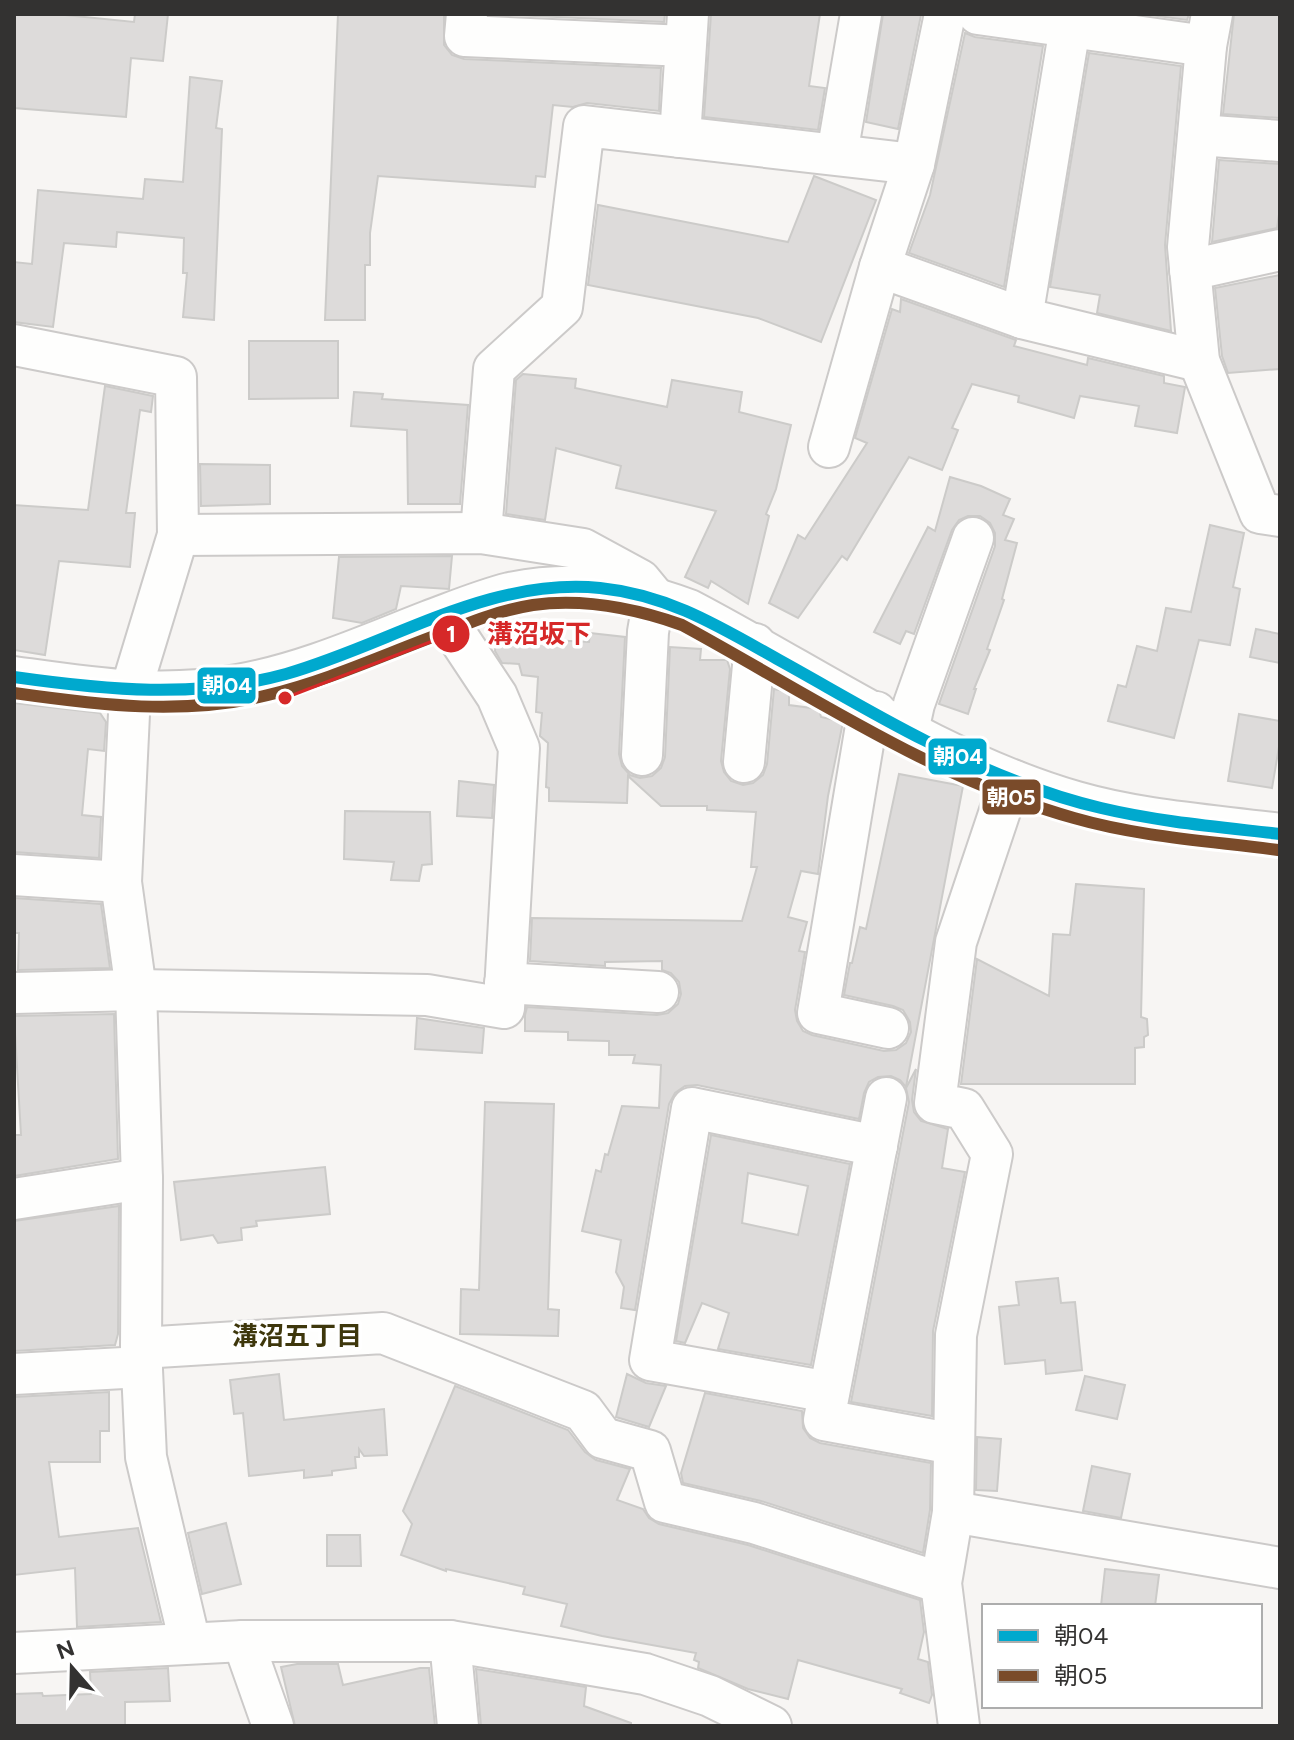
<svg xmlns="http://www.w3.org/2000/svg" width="1294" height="1740" viewBox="0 0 1294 1740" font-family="Figtree,'Noto Sans JP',sans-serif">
<rect width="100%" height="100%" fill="#f7f5f3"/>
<g fill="#dddbda" stroke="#cccbc9" stroke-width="2" fill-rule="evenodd">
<path d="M14 14H55L134 22 135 14H168L163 61 131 58 126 117 14 108Z"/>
<path d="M338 14H444V45L452 55 464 59 661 68 659 111 587 103 573 107 553 105 545 177 536 176 535 187 378 176 370 233V265H365V320H325Z"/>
<path d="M490 14H665L664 22Z"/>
<path d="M711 14H820L809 86 825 88 818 130 704 117Z"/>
<path d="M883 14 921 15 898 129 866 122Z"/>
<path d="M1143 14H1189L1187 20Z"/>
<path d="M1234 14H1280V118L1223 114Z"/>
<path d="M965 33 975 37 1043 46 1004 287 909 253 930 195Z"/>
<path d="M1089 53 1181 66 1165 245 1171 331 1097 313 1100 295 1050 287Z"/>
<path d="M190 77 222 81 216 128 222 129 214 320 183 317 187 273H183L184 238 117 232 116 247 64 243 53 327 14 322V262L32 264 38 190 143 199 145 179 183 182Z"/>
<path d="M1219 160 1280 164V208L1277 228 1212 242Z"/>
<path d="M814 176 876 200 821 342 758 318 588 285 598 205 788 242Z"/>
<path d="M1280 275V369L1228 373 1222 356 1215 288Z"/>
<path d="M901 299 1016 340 1014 346 1087 365 1088 358 1164 376V383L1185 387 1177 433 1135 426 1139 406 1080 396 1074 418 1018 402 1019 396 972 384 952 428 958 430 942 470 909 457 847 560 842 556 798 618 769 603 798 535 805 539 867 443 855 438 892 309 900 312Z"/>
<path d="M249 341H338V398L249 399Z"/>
<path d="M523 374 576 379 575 388 667 407 672 380 742 392 739 412 791 425 776 489 766 514 769 516 748 604 711 581 708 588 685 577 716 511 616 488 621 466 556 448 545 520 506 514 516 380Z"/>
<path d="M105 386 153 396 151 412 140 410 126 513H135L130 567 59 561 45 655 14 650V505L88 510Z"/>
<path d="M354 392 383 394 382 399 468 405 460 504H408L407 430 351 426Z"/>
<path d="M200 464 270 465V504L201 506Z"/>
<path d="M950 477 981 486 1010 499 1003 515 1014 519 1005 540 1017 543 1002 599 1004 600 987 649 990 650 974 689H976L968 714 939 704 995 546V533L990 523 980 516H968L959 520 952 530 914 634 906 631 900 644 874 632 928 527 935 531Z"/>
<path d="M1210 525 1244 533 1233 587 1240 589 1230 645 1199 640 1174 738 1108 721 1118 685 1126 687 1137 646 1157 651 1166 608 1191 612Z"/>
<path d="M452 556 449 589 401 586 396 609 362 623 333 618 339 557Z"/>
<path d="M1256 629 1280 634V663L1250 657Z"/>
<path d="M590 633 625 637 619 754 622 766 630 775 640 778 652 776 661 768 665 757 670 647 701 649 700 660H727L730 669 721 761 724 772 731 781 743 785 753 783 763 775 767 764 774 689 789 692V705L819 709 821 717 843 722 828 796 818 874 801 871 788 917 807 922 799 951 805 952 795 1010 797 1021 803 1031 812 1035 884 1051 896 1050 906 1043 911 1032 910 1022 903 1010 893 1006 844 995 850 963H852L860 927 866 929 899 774 963 786 906 1087 900 1080 891 1076 878 1077 869 1082 864 1093 859 1119 697 1085 685 1086 675 1093 669 1104 635 1310 621 1308 624 1287 616 1272 621 1240 582 1231 596 1170 601 1172 605 1154 608 1155 622 1106 659 1108 661 1065 633 1063 635 1055H609V1041L568 1040V1032L525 1031V1015L527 1007 657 1015 668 1013 678 1004 681 994 679 982 671 973 662 970V961L605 962V966L530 961 532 918 742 921 757 867H751L756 812 707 810V806H661L628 776 627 803 549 801V788L546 787 548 743 540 736 542 713 536 712 538 677 522 675 519 664 502 663 495 651 496 637 589 642Z"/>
<path d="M14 703 100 713 106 722 104 751 88 749 82 815 101 817 99 858 14 852Z"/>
<path d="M1239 714 1280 721V741L1272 788 1228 781Z"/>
<path d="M459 781 494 785 492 818 457 816Z"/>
<path d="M345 811 430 812 432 864 422 865 419 881 391 880 394 862 344 859Z"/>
<path d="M1076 884 1144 889 1141 1017 1147 1019 1148 1035 1144 1037V1047L1135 1048V1084H961L977 959 1049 996 1053 934 1070 935Z"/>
<path d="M14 898 101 904 110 968 18 970 19 933H14Z"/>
<path d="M114 1014 118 1159 14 1176V1135H21L14 1016Z"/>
<path d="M417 1018 484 1028 482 1053 415 1049Z"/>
<path d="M916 1069 912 1100 914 1112 921 1121 948 1129 942 1168 965 1172 933 1331 932 1416 851 1402 909 1102 906 1088Z"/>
<path d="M485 1102 554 1104 548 1309 559 1310 558 1336 460 1334 461 1289 479 1290Z"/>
<path d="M711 1135 850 1164 811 1365 718 1349 729 1313 702 1303 685 1343 676 1341ZM748 1173 808 1186 798 1235 742 1223Z"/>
<path d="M325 1167 330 1214 256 1221 257 1226 241 1228 242 1240 218 1243 213 1235 181 1240 174 1182Z"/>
<path d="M119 1206 118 1334 115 1345 14 1351V1221Z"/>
<path d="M1058 1278 1061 1303 1075 1302 1082 1370 1046 1374 1045 1360 1005 1364 999 1307 1019 1305 1016 1282Z"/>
<path d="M279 1374 284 1420 384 1409 387 1455 364 1456 359 1449V1457H355L356 1468 332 1471V1475L304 1478V1470L249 1476 243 1413 234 1414 230 1380Z"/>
<path d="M627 1374 646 1383 666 1386 649 1427 616 1417Z"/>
<path d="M1085 1376 1125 1385 1117 1419 1076 1410Z"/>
<path d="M455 1386 568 1430 585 1452 596 1460 630 1469 617 1500 643 1509 649 1518 659 1524 748 1545 920 1600 924 1632 918 1659 928 1662 932 1695 929 1703 900 1693 902 1689 798 1660 788 1699 748 1689 698 1668 699 1662 694 1660 696 1653 602 1636 561 1626 567 1604 523 1594 525 1587 446 1569V1571L401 1555 412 1524 403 1511Z"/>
<path d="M109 1392V1431H100V1462H49L59 1537 138 1528 161 1622 77 1627 75 1568 14 1575V1397Z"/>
<path d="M705 1393 802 1411 803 1428 810 1438 820 1443 931 1463 930 1510 923 1553 761 1501 683 1483 681 1473Z"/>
<path d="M977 1437 1001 1439 997 1491 976 1490Z"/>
<path d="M1092 1466 1130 1474 1121 1518 1083 1511Z"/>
<path d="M226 1523 241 1584 202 1594 188 1533Z"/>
<path d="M327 1535H360L361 1566H327Z"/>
<path d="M1105 1569 1159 1575 1155 1606H1101Z"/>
<path d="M297 1664H338L343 1685 420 1668H429L435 1726H295L281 1667Z"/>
<path d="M168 1668 170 1701 125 1702V1726H14V1694L42 1693 43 1696 91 1694 90 1672Z"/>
<path d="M476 1669 586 1687 584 1706 631 1723V1726H481Z"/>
</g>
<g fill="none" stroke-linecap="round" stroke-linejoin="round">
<g stroke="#cccac9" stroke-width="44">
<g id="minor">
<path d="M467 14 465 36 685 46"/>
<path d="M978 14 1206 46"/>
<path d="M1212 14 1206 46 1188 247 1199 361 1260 513 1280 516"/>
<path d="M1199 135 1280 141"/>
<path d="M680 137 688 14"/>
<path d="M837 154 861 14"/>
<path d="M880 267 1022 318 1199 361"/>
<path d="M1190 270 1280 250"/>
<path d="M1022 318 1070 27"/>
<path d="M14 345 176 377 178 535 130 693 121 882 136 990 142 1179 141 1348 146 1457 190 1643"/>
<path d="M829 447 880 267 914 164 945 14"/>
<path d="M481 533 494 369 562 307 584 126 914 164"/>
<path d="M178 535 481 533 583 549 640 580 654 597 648 632 642 755"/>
<path d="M14 677C93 688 159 699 238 685 305 673 367 645 429 621 456 611 482 600 510 593 571 580 632 588 689 610 815 676 938 762 1076 802 1142 821 1212 825 1280 834"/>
<path d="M876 712 865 732 818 1013 888 1028"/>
<path d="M908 731 914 704 973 538"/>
<path d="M744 762 755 644"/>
<path d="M14 875 121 882"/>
<path d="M505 983 658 992"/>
<path d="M14 993 136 990 427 995 504 1008 519 748 497 696 444 616"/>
<path d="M886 1098 824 1420 954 1444"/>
<path d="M14 1199 142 1179"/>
<path d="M141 1348 383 1333 583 1411 603 1438 650 1451 665 1502 754 1523 941 1583"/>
<path d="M14 1374 142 1367"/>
<path d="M829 1392 650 1360 692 1108 877 1146"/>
<path d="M953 1512 1280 1568"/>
<path d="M243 1641 273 1726"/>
<path d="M450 1641 458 1726"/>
<path d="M14 1653 243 1641H450L645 1674 710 1696 771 1726"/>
<path d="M959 1726 941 1583 953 1512 956 1335 992 1154 964 1109 935 1103 956 942 1002 805 1014 781"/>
</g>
</g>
<use href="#minor" stroke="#fefefd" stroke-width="40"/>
<g stroke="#fff" stroke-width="18">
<path id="bus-1" d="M14 677C106 690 195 699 286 674 391 644 488 577 600 588 669 595 720 627 779 660 828 687 876 716 926 741 982 769 1040 794 1101 808 1160 822 1220 827 1280 834"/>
</g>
<g stroke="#fff" stroke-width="18">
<path id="bus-2" d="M14 693C99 705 183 716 268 695 327 681 383 655 440 634 471 622 501 610 533 605 584 598 634 608 682 625 809 694 934 779 1074 818 1140 837 1210 841 1278 850"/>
</g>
<use href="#bus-1" stroke="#00a9ce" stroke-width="12"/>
<use href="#bus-2" stroke="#7a4b2a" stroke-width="12"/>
</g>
<g text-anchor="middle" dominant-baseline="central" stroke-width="7" stroke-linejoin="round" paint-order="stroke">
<g font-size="26" font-weight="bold" fill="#3e370c" stroke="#fff">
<text x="297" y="1336">溝沼五丁目</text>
</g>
</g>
<path fill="none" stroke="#d62828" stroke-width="3" d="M285 698L451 634"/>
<g fill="#d62828" stroke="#fff" stroke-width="3">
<circle cx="285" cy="698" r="8"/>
<circle cx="451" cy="634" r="20"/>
</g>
<g font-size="24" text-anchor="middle" font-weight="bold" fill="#fff">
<text x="451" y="642">1</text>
</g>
<g font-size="26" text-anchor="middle" font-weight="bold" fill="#d62828" stroke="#fff" stroke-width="7" stroke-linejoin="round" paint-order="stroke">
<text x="539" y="643">溝沼坂下</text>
</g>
<g stroke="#fff" stroke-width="3">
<rect x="196" y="666" width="61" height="39" rx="8" fill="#00a9ce"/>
<rect x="927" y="737" width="61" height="39" rx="8" fill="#00a9ce"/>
<rect x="981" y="778" width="61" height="38" rx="8" fill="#7a4b2a"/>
</g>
<g font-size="22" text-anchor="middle" font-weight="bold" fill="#fff">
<text x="227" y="693">朝04</text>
<text x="958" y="764">朝04</text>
<text x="1011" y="805">朝05</text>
</g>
<rect width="1294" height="1740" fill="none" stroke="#333231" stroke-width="32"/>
<rect x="982" y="1604" width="280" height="104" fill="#ffffff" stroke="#adadad" stroke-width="2"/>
<rect x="998" y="1630" width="40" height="12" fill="#00a9ce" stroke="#adadad" stroke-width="2"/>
<text x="1054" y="1644" font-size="24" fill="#333231">朝04</text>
<rect x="998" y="1670" width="40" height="12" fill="#7a4b2a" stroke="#adadad" stroke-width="2"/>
<text x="1054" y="1684" font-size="24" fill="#333231">朝05</text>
<g transform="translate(72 1668) rotate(340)" stroke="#ffffff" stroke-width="6" paint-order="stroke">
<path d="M0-6L14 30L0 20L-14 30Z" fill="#333231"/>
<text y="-12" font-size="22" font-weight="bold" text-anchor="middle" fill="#333231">N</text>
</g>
</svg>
